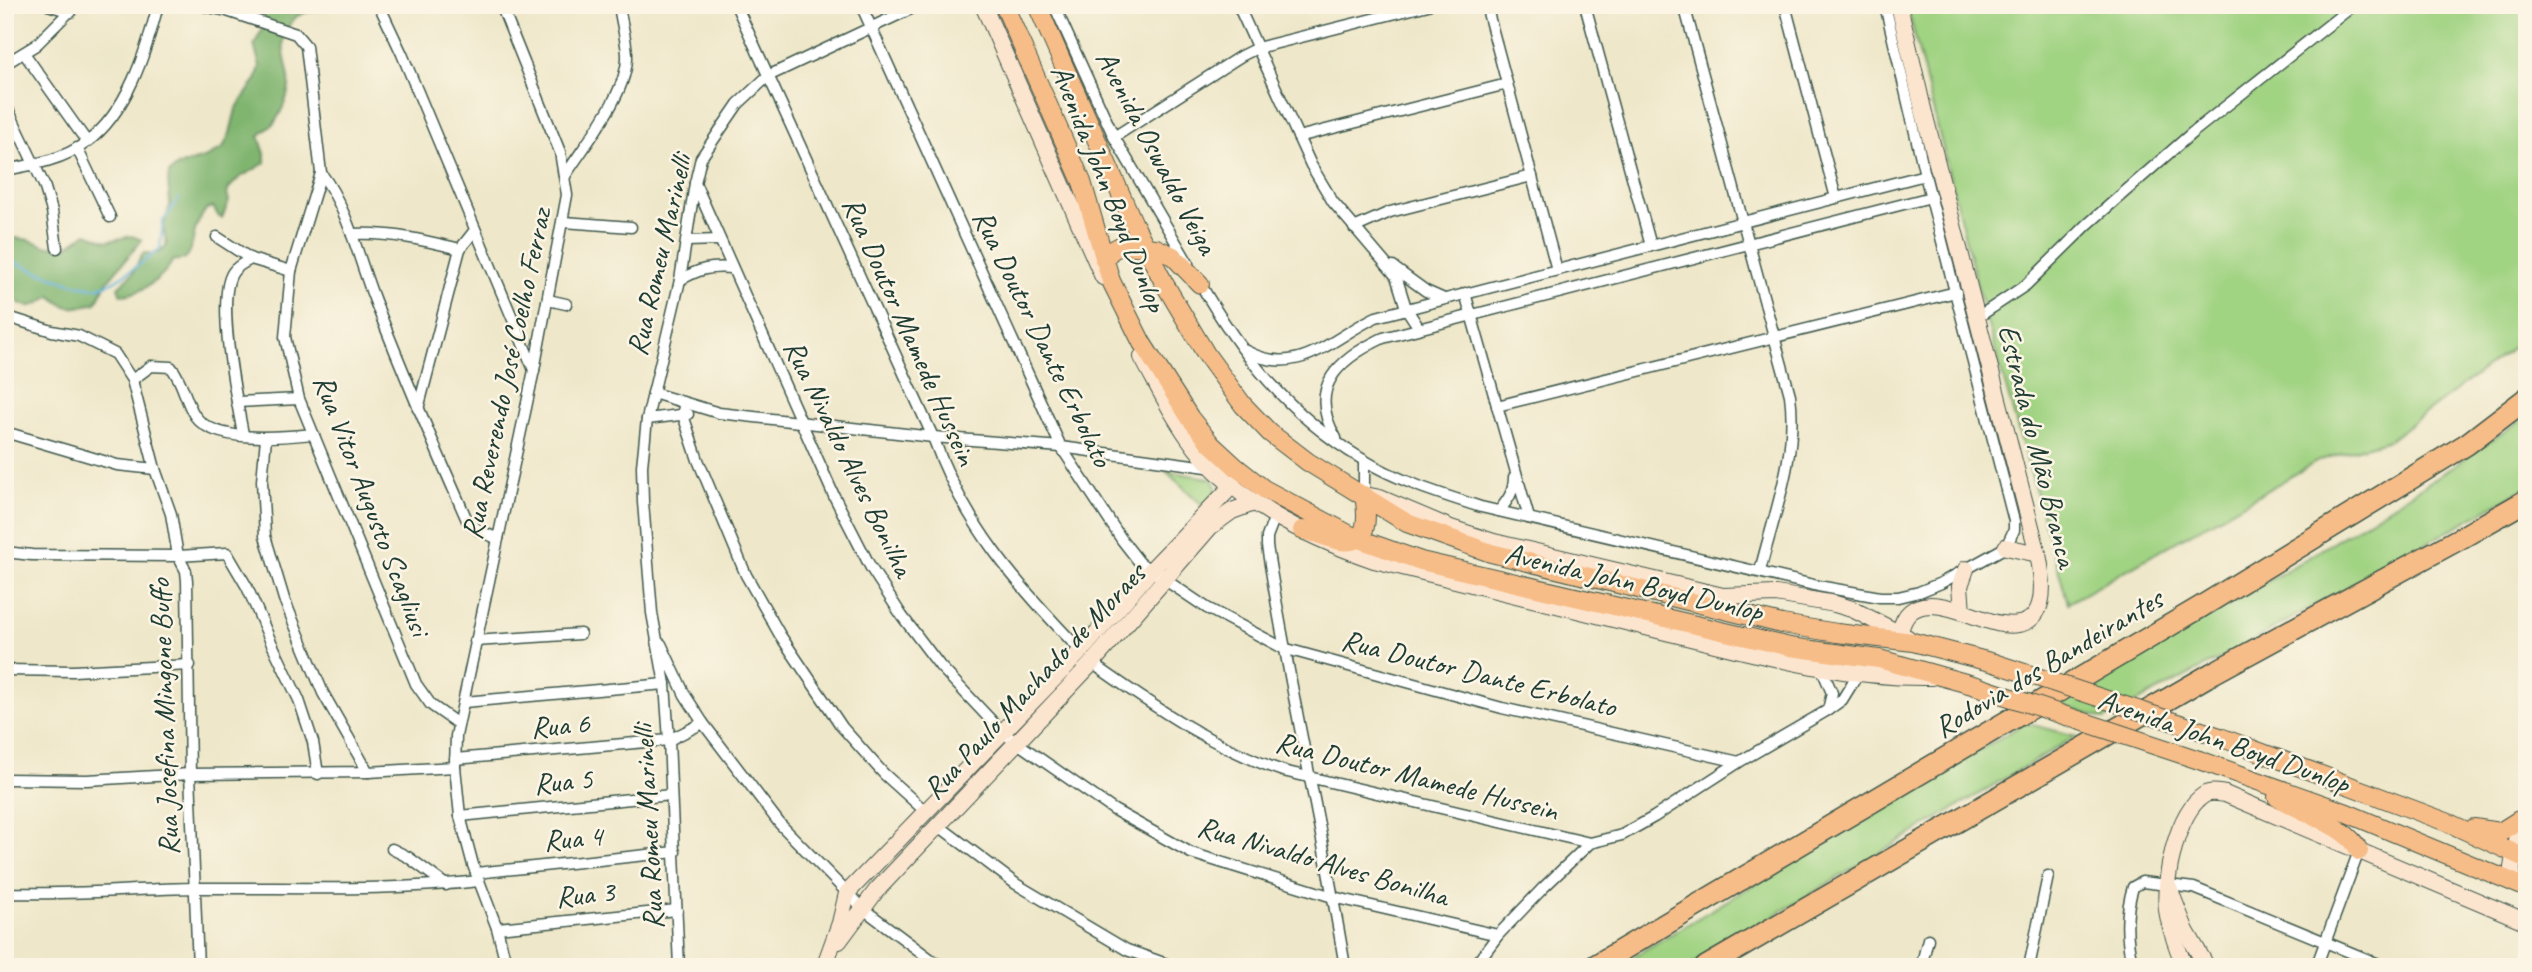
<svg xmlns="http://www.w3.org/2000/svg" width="2532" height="972" viewBox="0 0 2532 972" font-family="Caveat,sans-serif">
<rect width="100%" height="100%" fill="#fcf5e5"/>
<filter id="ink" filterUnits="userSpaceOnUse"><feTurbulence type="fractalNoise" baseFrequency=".0143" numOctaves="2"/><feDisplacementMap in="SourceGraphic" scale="14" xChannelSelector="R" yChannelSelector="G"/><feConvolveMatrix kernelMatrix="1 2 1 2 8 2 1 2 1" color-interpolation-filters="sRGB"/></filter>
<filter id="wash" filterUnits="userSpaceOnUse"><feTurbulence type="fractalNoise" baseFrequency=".00686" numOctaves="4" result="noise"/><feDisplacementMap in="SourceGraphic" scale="28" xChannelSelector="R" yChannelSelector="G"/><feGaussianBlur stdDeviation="1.57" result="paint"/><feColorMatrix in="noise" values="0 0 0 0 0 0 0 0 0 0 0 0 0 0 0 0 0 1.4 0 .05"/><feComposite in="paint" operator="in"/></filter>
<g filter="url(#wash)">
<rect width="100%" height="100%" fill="#eee7c9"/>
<g fill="#a0d382" stroke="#60885b" stroke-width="2">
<path d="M1907 5H2527V337L2389 440 2320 460 2068 603 1981 301Z"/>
<path d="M2527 416V487L2217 660 2104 719 2057 704C2216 612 2377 522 2527 416Z"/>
<path d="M1166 471 1212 479 1216 487 1214 496 1202 505Z"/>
<path d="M2025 723 2076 736 1688 967H1616Z"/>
</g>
<g fill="#80b570" stroke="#507952" stroke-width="2">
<path d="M263 5H334C323 14 304 8 294 19 270 45 295 69 288 92 286 101 280 114 275 122 271 128 264 130 259 136L265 154V163L239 178 229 188 227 194 229 201 222 218 219 217 213 207 206 209C202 216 197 223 195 231 191 244 193 263 173 260 164 277 141 295 121 295L118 287 132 274 143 253H158L167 246 163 227 170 205 168 182 169 173 178 166 207 157 223 148 230 133 236 109 257 78 260 66 254 45 264 26Z"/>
<path d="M87 233 107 241 132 236 142 240 106 283 96 303C73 308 70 312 51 296 34 308 26 311 11 296H5V237L30 240 45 246 66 247Z"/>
</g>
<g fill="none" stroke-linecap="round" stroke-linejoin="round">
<path stroke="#61b1db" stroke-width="2.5" d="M5 258C23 266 82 291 99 287 116 284 146 259 160 249L163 221 179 198"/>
</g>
</g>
<g filter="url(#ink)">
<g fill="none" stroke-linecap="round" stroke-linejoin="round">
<g stroke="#3e564a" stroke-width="13">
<g id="street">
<path d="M48 5 71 12"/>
<path d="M199 5 227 11 296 34 306 46 321 173 291 271 285 337 299 399 416 684 431 705 458 724"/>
<path d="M379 5 402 54 534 370"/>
<path d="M501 5 560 152 567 195 534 370 456 736 455 767 460 816 473 865 497 928 507 967"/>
<path d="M736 5 933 437C964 524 1017 585 1081 651"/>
<path d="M861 5 1061 447 1122 540 1140 563 1207 608 1283 648 1502 708 1739 762"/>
<path d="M1054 5 1114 137 1188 263"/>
<path d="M1238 5 1311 165 1333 202 1396 276 1406 308 1419 328"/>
<path d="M1486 5 1557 270"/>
<path d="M1585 5 1651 246"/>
<path d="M1684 5 1790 395C1798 454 1774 514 1760 571"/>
<path d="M1785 5 1836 198"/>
<path d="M24 53 87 142"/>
<path d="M5 64 36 45 76 5"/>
<path d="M5 103 44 185 52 211 57 248"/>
<path d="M1114 137 1241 56 1257 48 1428 5"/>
<path d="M1298 137 1507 84"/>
<path d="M77 148 110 217"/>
<path d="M5 170C33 165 63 160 87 142 127 113 146 52 158 5"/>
<path d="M321 173C349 211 358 258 375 301 404 375 435 448 467 520L478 530 498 539"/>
<path d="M565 176C585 144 629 92 627 54 626 38 621 21 619 5"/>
<path d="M695 183 834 496 871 568 902 616 940 666 1003 733 1114 810 1191 853 1333 897 1498 935"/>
<path d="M564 222 631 227"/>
<path d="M1354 228 1390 212 1532 176"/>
<path d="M352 234C390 232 423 240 460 249"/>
<path d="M217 237 251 259"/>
<path d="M687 241 719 240"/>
<path d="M1393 267 1426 291 1444 299"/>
<path d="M680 280C699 269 710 266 732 268"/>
<path d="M1198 280C1240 353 1288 415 1362 459 1398 481 1440 494 1481 507L1818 586 1880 597H1898L1919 592 1941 583 2006 547 2014 530V521L1925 175 1885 5"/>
<path d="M1465 293 1529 518"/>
<path d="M548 300 566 304"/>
<path d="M5 316 52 331 79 336 115 354 132 380 155 469 171 514 178 556 186 571 187 581 190 774 198 967"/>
<path d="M1978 317 2026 285 2088 224 2192 133 2354 5"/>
<path d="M1246 351C1298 379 1330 339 1376 317L1925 175"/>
<path d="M132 380 151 366 171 367C183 381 185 401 195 416 215 444 282 437 313 434"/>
<path d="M653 393 719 413 933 437 1061 447 1214 468"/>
<path d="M237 402 299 399"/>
<path d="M684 404 683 415 698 460 746 575 780 635 842 727 884 774 925 811"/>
<path d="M1497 406 1956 292"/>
<path d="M418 409 460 249 475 230"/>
<path d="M647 419 688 414"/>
<path d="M5 432 117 465 155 469"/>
<path d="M243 434C237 402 215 297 233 272 237 266 245 262 251 259L291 271"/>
<path d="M266 438 262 481 265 536 284 599 323 693 368 772"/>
<path d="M1336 438C1306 387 1339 359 1383 338L1931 197"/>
<path d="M1364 460V495"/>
<path d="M1499 511C1508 500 1514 492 1514 477"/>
<path d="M1275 516 1267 537V546C1289 687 1322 826 1345 967"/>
<path d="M5 552 32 555 178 556 227 553 247 587 271 642 299 700 313 742 318 774"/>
<path d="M475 641 580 634"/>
<path d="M661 644 685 695 703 723 780 824 862 908 941 967"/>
<path d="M1092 663C1151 705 1214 748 1283 771L1590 843"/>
<path d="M1821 667 1832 693 1828 710"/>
<path d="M5 670 73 671 190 665"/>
<path d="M464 702 665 684"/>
<path d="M455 759 669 740 703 723"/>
<path d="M5 779 87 780 190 774 368 772 455 767"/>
<path d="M460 816 671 795"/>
<path d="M939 826 1016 884 1127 950 1175 967"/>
<path d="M392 849 408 857 446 885"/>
<path d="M476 873 675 852"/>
<path d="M5 893C69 895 133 889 197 888 291 887 385 892 479 881"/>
<path d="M497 928 677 910"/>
<path d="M679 967 669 740 665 684 652 613 643 502 642 466 647 419 680 280 695 183 701 158 738 104 768 76 919 5"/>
<path d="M1474 967 1498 935 1544 887 1590 843 1622 835 1654 817 1739 762 1828 710 1842 700 1858 674"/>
<path d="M1921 967 1928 939"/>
<path d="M2029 967 2048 876"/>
<path d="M2133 967C2126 941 2125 913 2133 887L2142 882 2194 888 2386 967"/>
<path d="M2316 967 2359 851"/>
</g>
</g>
<g stroke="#3e564a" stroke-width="18">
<g id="secondary">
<path d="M983 5 1103 277"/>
<path d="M1899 5 1923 109 2038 554C2044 584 2050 631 2002 624 1972 620 1911 579 1900 632"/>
<path d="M1142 357C1157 384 1170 412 1188 437 1231 501 1305 536 1374 560 1473 584 1572 609 1670 633 1757 654 1843 679 1932 677"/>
<path d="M1370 496 1380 498 1451 528 1494 542 1723 596 1776 594 1835 604 1852 609 1908 638"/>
<path d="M2006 547 2038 554"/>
<path d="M1962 611 1960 586 1966 569"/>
<path d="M2513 883 2512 868 2519 820 2527 815"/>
<path d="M2169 888 2186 931 2207 967"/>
<path d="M839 941 876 891 1092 663 1210 527 1232 511 1254 503"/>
<path d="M824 967 840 923 847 893 1081 651 1151 570 1233 485"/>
<path d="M2185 967C2177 948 2170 930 2167 910 2163 880 2177 812 2204 795 2210 791 2219 793 2225 794L2527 922"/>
</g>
</g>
<g stroke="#3e564a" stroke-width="20">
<g id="primary">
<path d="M1004 5 1082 182 1111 281 1142 343 1190 418 1211 444 1236 467 1264 489 1356 538 1421 561 1790 647 1879 659 1976 686"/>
<path d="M1037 5 1133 222 1164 283 1206 354 1243 405 1270 433 1308 462 1407 523 1491 553 1782 624 1837 633 1913 642 1994 663"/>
<path d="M1104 260 1111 251 1122 245 1156 248 1173 256 1200 284"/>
<path d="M1302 530C1316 532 1328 539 1341 541 1371 546 1367 513 1364 495"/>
<path d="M2220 737 2449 823 2527 859"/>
<path d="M2199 760 2347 813 2527 888"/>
<path d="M2277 797C2298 811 2350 827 2359 851"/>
<path d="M2474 828 2500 832 2519 820"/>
</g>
</g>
<g stroke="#3e564a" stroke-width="24">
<g id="highway">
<path d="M1593 967 2199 608 2467 444 2527 398"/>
<path d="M1706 967 2213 673 2459 539 2527 500"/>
</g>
</g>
<use href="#street" stroke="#fff" stroke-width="10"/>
<use href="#secondary" stroke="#fce5cf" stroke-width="16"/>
<use href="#primary" stroke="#f7bd88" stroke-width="18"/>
<use href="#highway" stroke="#f7bd88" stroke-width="21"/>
<g stroke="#3e564a" stroke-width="20" stroke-linecap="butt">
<g id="primary-bridge">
<path d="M1994 663 2220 737"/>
<path d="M1976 686 2199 760"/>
</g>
</g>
<use href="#primary-bridge" stroke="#f7bd88" stroke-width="18"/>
</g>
</g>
<g text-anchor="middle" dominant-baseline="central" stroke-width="5" stroke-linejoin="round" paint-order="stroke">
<g font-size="30" fill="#1f3d34" stroke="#fcf5e5">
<text transform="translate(1157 152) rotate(62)">Avenida Oswaldo Veiga</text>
<text transform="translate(1109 188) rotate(68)">Avenida John Boyd Dunlop</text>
<text transform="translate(659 255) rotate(-77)">Rua Romeu Marinelli</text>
<text transform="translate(910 331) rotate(66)">Rua Doutor Mamede Hussein</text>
<text transform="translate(1043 338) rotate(64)">Rua Doutor Dante Erbolato</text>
<text transform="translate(506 374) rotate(-78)">Rua Reverendo José Coelho Ferraz</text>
<text transform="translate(2038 446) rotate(76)">Estrada do Mão Branca</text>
<text transform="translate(849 458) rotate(64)">Rua Nivaldo Alves Bonilha</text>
<text transform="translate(372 505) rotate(69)">Rua Vitor Augusto Scagliusi</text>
<text transform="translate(1634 582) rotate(13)">Avenida John Boyd Dunlop</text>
<text transform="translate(2048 663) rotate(-31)">Rodovia dos Bandeirantes</text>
<text transform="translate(1479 673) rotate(14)">Rua Doutor Dante Erbolato</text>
<text transform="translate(1034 681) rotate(-47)">Rua Paulo Machado de Moraes</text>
<text transform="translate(164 717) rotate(-92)">Rua Josefina Mingone Buffo</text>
<text transform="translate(560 725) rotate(-5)">Rua 6</text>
<text transform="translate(2224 741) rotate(19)">Avenida John Boyd Dunlop</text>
<text transform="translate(1417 776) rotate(14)">Rua Doutor Mamede Hussein</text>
<text transform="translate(563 781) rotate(-6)">Rua 5</text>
<text transform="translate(648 827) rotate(-93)">Rua Romeu Marinelli</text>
<text transform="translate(573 838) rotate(-5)">Rua 4</text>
<text transform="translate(1323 861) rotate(16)">Rua Nivaldo Alves Bonilha</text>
<text transform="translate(585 894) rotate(-6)">Rua 3</text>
</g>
</g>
<rect width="2532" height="972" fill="none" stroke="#fcf5e5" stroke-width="28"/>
</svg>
